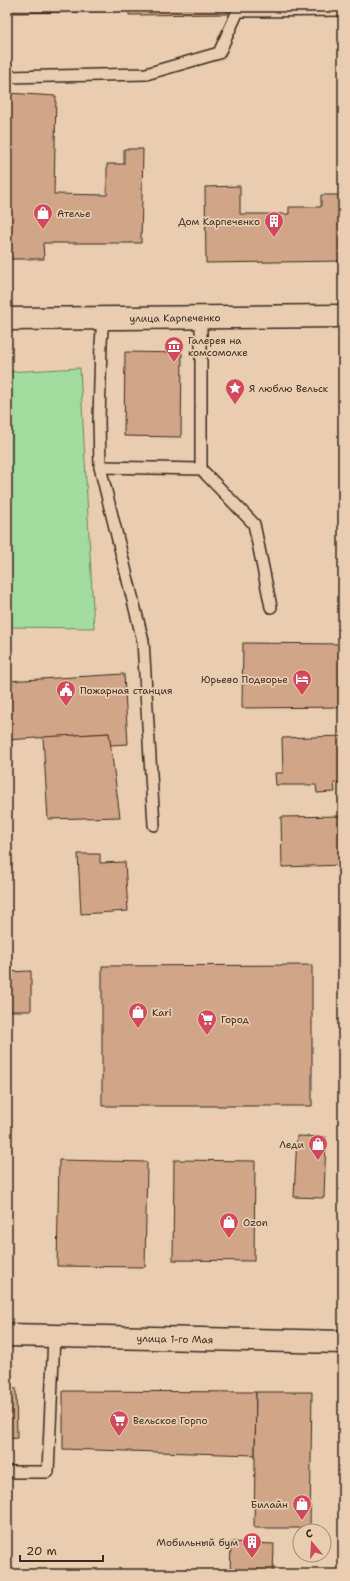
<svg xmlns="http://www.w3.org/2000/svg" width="350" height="1581" viewBox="0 0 350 1581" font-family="'Shantell Sans',sans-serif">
<rect width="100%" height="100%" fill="#e9cdb0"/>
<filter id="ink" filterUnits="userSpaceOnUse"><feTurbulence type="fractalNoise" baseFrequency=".025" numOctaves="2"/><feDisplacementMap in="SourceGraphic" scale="8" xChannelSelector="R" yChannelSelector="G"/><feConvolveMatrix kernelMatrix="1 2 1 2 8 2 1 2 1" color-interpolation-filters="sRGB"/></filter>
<g filter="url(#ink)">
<path fill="#a2dba0" stroke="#6e825f" d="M80 368 94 628 7 627V372Z"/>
<g fill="#d1a688" stroke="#3b2a1e">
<path d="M11 7H126V11L11 13Z"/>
<path d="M129 7H228V14L129 15Z"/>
<path d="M7 93 56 96 54 194 107 195V164H124V149H143L141 243H43L44 259H7Z"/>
<path d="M240 186V214H289V207H321V195H343V261L206 263 205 187Z"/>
<path d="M125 352 182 353 181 437 124 436Z"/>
<path d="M243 643 343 644V707L242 708Z"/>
<path d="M124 674 128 744 110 745 109 733 7 740V681Z"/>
<path d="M109 733 120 817 48 819 43 737Z"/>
<path d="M343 736V782L334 783 335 792 317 793 316 785H276L275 773H283L282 738Z"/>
<path d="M343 816V865L282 867 281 817Z"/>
<path d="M78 854H100V863L125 862 128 911 81 914Z"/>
<path d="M312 965V1106H102V966Z"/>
<path d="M31 971V1011H7V972Z"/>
<path d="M297 1136 326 1137 324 1198 294 1197Z"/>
<path d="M59 1160 147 1162 145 1267 57 1266Z"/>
<path d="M174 1160 255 1161 254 1261 173 1260Z"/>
<path d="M7 1388H16L17 1438 7 1439Z"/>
<path d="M63 1391 256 1392 255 1455 63 1449Z"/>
<path d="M256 1392H312L310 1528H254Z"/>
<path d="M231 1542 274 1544 273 1574H230Z"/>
</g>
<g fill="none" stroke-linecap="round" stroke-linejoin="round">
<g stroke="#3b2a1e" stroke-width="14">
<g id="lane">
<path d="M7 77 146 74 219 53 238 11 343 10"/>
<path d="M201 317V469L254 524 271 607"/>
<path d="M103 319 101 343 99 421 100 467 143 641 154 825"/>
<path d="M100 467 201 469"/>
<path d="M7 1472H48L54 1336"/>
</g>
</g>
<g stroke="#3b2a1e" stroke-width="25">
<g id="street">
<path id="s1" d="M7 319 343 316"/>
</g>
</g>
<g stroke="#3b2a1e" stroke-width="25">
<g id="secondary">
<path id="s2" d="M7 1335 343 1342"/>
</g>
</g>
<use href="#lane" stroke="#e9cdb0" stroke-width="11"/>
<use href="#street" stroke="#e9cdb0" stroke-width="22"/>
<use href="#secondary" stroke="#e9cdb0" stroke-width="22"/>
</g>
</g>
<defs>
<g id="shop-pin" transform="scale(1)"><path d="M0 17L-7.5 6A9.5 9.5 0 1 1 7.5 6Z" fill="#d1495b" stroke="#e9cdb0"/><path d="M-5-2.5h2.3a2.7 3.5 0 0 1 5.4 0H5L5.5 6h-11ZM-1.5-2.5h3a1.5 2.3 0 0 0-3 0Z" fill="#fff"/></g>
<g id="building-pin" transform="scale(1)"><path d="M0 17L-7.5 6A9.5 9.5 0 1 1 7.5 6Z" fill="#d1495b" stroke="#e9cdb0"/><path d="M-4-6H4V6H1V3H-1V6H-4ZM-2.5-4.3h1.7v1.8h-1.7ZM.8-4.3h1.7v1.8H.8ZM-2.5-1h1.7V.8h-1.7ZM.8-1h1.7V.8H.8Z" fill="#fff"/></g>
<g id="museum-pin" transform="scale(1)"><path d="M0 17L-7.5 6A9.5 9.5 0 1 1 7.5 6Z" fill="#d1495b" stroke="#e9cdb0"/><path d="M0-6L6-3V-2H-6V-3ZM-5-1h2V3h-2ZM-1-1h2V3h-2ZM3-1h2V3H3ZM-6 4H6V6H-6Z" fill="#fff"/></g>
<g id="sight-pin" transform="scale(1)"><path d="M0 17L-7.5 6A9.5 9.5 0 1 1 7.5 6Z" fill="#d1495b" stroke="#e9cdb0"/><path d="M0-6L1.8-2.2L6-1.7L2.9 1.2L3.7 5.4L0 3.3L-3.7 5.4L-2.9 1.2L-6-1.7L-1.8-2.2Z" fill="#fff"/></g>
<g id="hotel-pin" transform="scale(1)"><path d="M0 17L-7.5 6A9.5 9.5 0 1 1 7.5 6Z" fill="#d1495b" stroke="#e9cdb0"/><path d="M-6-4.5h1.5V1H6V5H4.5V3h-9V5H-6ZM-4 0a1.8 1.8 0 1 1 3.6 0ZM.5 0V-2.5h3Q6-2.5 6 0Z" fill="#fff"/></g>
<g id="civic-pin" transform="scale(1)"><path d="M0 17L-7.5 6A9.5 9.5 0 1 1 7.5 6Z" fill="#d1495b" stroke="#e9cdb0"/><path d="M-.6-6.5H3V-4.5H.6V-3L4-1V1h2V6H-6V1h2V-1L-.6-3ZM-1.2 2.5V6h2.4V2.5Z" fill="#fff"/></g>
<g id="supermarket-pin" transform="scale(1)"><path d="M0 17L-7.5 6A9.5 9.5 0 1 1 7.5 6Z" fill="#d1495b" stroke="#e9cdb0"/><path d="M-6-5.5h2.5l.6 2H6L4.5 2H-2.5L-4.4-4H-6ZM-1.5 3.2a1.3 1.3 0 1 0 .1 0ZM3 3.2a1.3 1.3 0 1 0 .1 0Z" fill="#fff"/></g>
</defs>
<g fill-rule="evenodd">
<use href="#shop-pin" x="43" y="213"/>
<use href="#building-pin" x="274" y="221"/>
<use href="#museum-pin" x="174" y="346"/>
<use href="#sight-pin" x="235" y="388"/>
<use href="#hotel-pin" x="302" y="679"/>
<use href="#civic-pin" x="66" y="690"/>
<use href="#shop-pin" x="138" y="1012"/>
<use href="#supermarket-pin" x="207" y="1019"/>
<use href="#shop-pin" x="318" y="1144"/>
<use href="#shop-pin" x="229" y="1222"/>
<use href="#supermarket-pin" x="119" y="1420"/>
<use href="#shop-pin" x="302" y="1504"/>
<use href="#building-pin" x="252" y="1542"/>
</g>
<g text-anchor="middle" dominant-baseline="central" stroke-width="3.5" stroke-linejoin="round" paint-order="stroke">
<g font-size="10" fill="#3b2a1e" stroke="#e9cdb0" text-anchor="start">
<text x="57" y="213">Ателье</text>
<text x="260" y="221" text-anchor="end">Дом Карпеченко</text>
<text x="188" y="340">Галерея на<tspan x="188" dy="12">комсомолке</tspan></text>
<text x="249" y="388">Я люблю Вельск</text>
<text x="288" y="679" text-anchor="end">Юрьево Подворье</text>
<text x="80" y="690">Пожарная станция</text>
<text x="152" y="1012">Kari</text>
<text x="221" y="1019">Город</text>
<text x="304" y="1144" text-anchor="end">Леди</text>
<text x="243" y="1222">Ozon</text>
<text x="133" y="1420">Вельское Горпо</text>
<text x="288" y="1504" text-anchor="end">Билайн</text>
<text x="238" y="1542" text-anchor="end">Мобильный бум</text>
</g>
<g font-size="10" fill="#3b2a1e" stroke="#e9cdb0">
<text stroke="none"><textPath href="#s1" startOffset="168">улица Карпеченко</textPath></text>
<text stroke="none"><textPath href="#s2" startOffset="168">улица 1-го Мая</textPath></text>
</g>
</g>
<rect width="350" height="1581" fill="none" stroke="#e9cdb0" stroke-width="24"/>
<rect x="12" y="12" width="326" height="1557" fill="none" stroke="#3b2a1e" stroke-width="1.5" filter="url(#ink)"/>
<g transform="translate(312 1543) rotate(342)"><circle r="19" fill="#e9cdb0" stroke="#a38c76"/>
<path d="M0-3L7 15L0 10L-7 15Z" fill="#d1495b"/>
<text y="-6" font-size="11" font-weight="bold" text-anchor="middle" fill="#3b2a1e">С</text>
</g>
<path d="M20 1555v6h83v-6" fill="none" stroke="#3b2a1e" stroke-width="2"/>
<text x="26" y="1555" font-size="12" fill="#3b2a1e" stroke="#e9cdb0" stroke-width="3" paint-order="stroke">20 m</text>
</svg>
